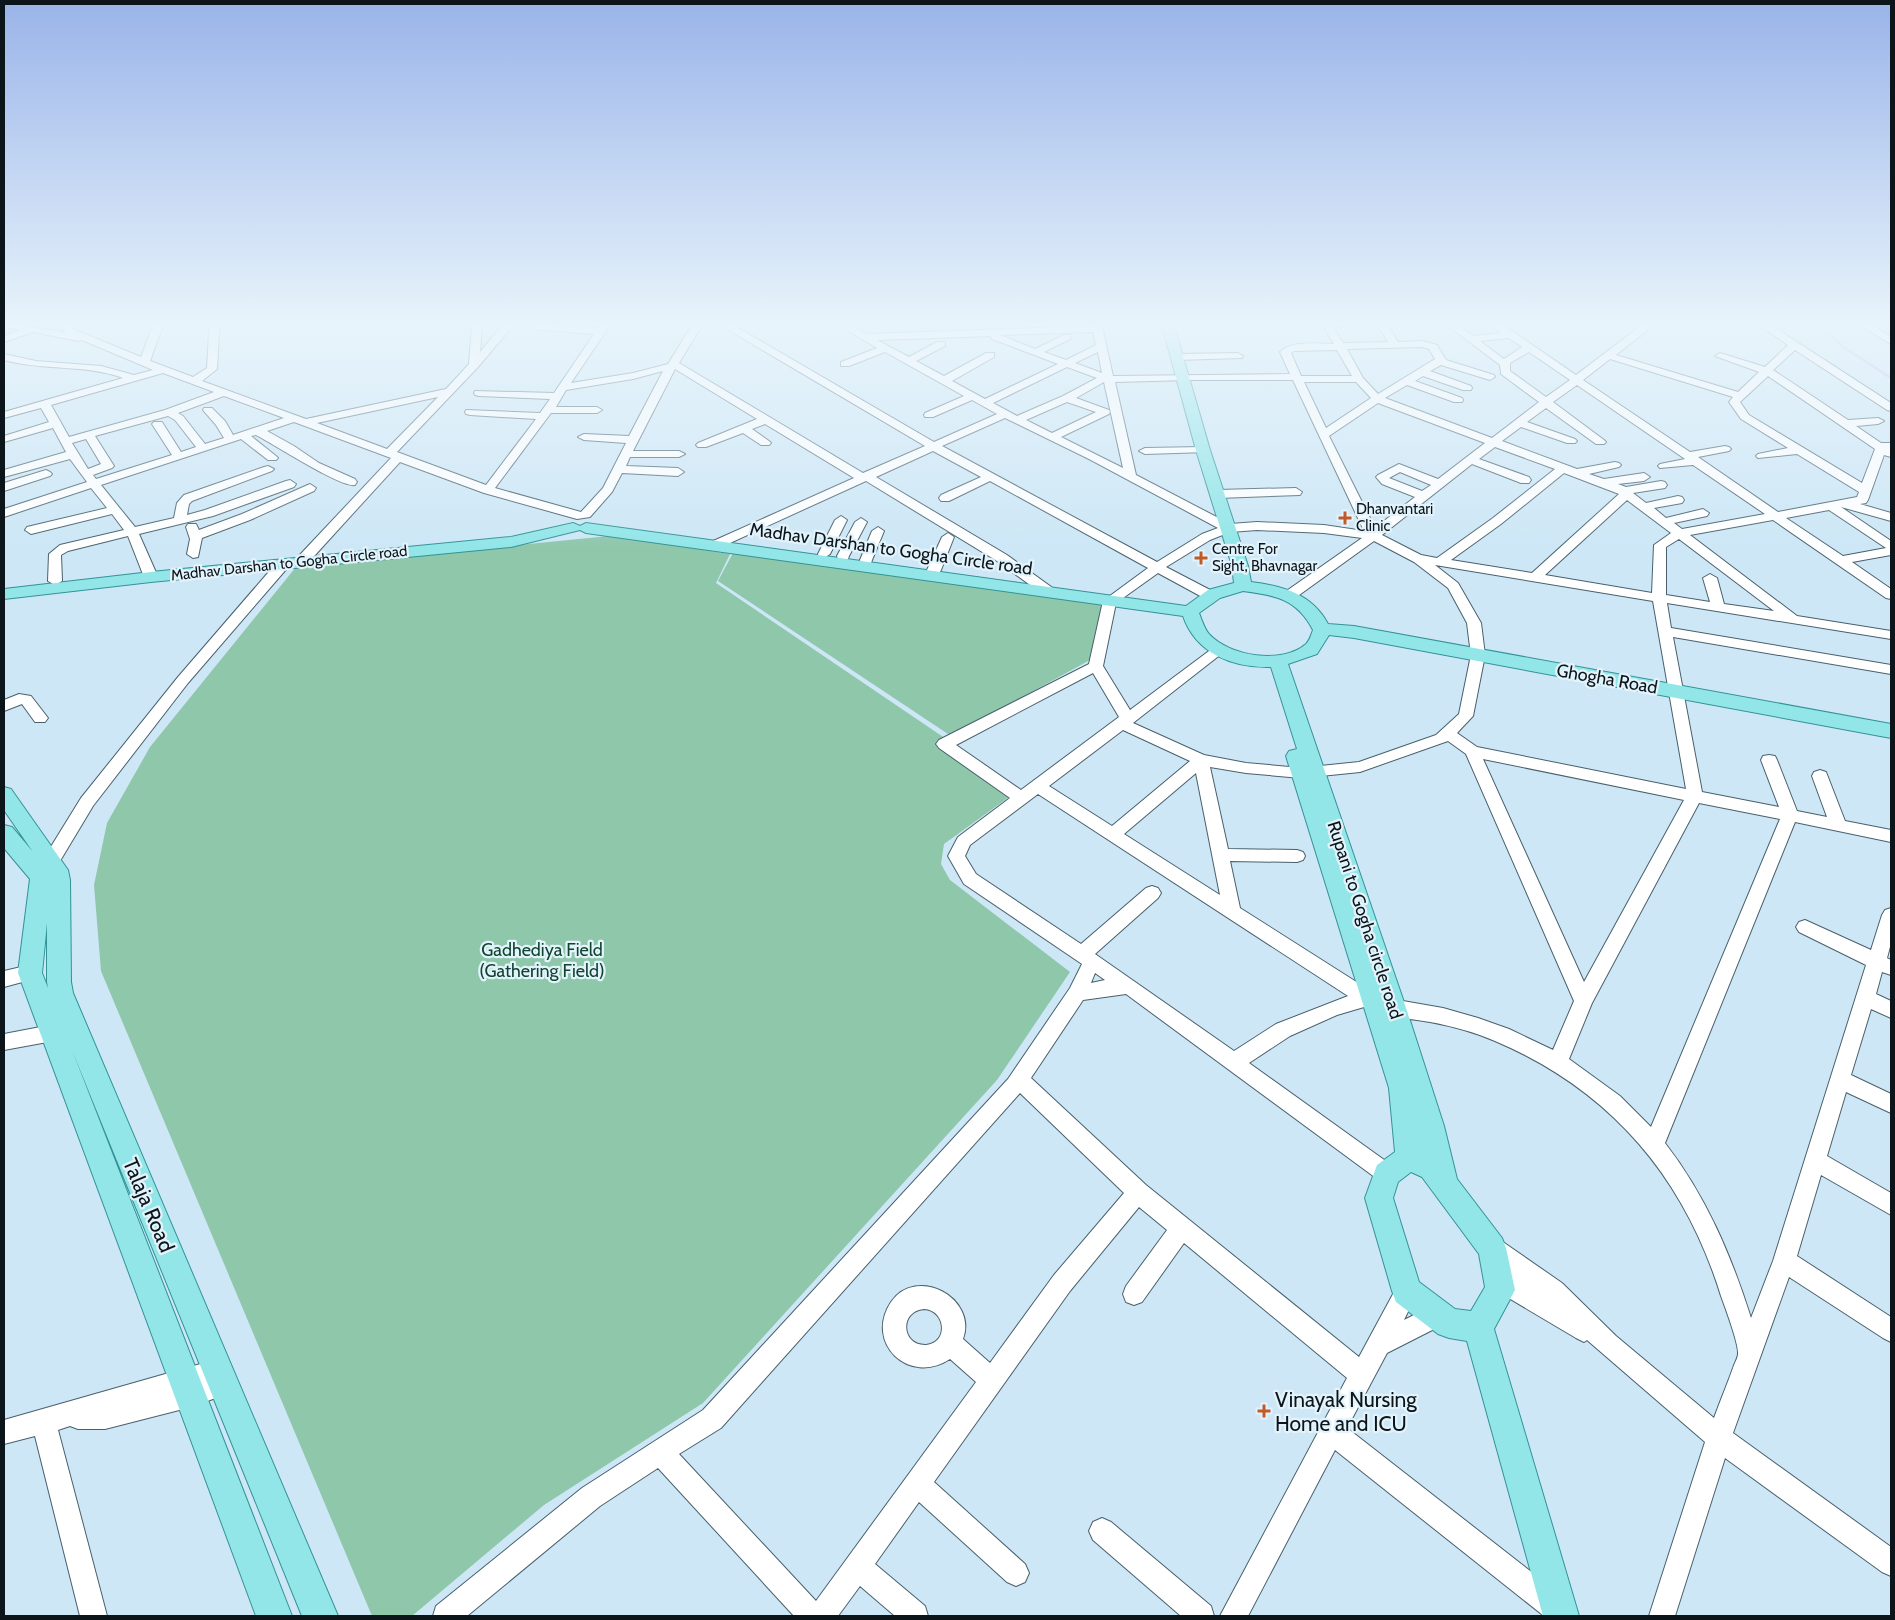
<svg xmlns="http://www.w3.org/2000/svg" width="1895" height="1620" viewBox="0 0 1895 1620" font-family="Cabin,sans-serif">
<rect width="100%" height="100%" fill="#cde7f6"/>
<g fill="#8fc7ab">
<path d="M609 536 730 554 716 583 1020 789 944 844 941 864 950 880 1070 972 997 1080 703 1403 544 1505 412 1616H372L101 971 94 885 107 823 150 747 296 567Z"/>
<path d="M734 551 1102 605 1090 660 951 736 718 581Z"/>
</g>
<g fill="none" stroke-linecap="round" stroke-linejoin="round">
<path stroke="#c5b3ea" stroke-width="2.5" d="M1814 322 1845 348 1891 378"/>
<g stroke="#49606c" stroke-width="2">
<g id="minor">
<path d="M4 322 66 333 56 322H67L73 329 141 357 152 328 151 322H161L162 328 150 361 193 377 207 368 209 332 212 322H222L219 332 217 369 202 381 306 419 446 389 469 364 472 322H482L480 352 505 322H516L478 367 397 452 486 485 536 419 470 415 466 414 465 412 466 410 540 413 550 399 479 396 475 395 474 393 475 391 554 393 594 334 530 329 528 327 533 324 598 328 602 322H612L571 383 633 373 668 364 694 322H704L679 363 863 473 925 446 715 322H728L934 442 997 414 972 400 933 417H925L924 415 925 413 964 396 885 352 849 366H841V362L877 348 833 322H846L867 334 1092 326 1091 322H1101L1113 376 1290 374 1280 352C1292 340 1317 344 1334 344L1321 322H1365L1360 325 1333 327 1343 343 1388 342 1376 322H1386L1398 342 1422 341 1437 345 1446 360 1494 375 1495 377 1490 380 1441 365 1430 371 1471 386 1472 388 1471 390H1463L1423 376 1415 381 1462 398 1463 400 1462 402H1454L1407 385 1385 398 1492 438 1539 402 1501 374 1500 365 1443 322H1455L1473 336 1501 333 1487 322H1499L1576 375 1646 322H1658L1616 355 1738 392 1759 372 1715 356 1720 353 1765 367 1788 345 1754 322H1766L1891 403V411L1887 410 1795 350 1773 370 1848 420 1878 418 1884 421 1878 424 1856 426 1881 443H1891V457L1884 455 1868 500 1866 503 1860 504 1891 513V521L1841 507 1891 541V555L1852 562 1891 589V599L1886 598 1773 520 1690 535 1797 616 1891 631V639L1667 603 1671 628 1891 665V674L1673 637 1702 792 1779 807 1761 760 1763 756 1769 755 1775 756 1777 760 1797 811 1827 817 1812 776 1814 772 1820 770 1826 772 1845 821 1891 830V842L1795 822 1665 1143C1706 1196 1731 1255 1751 1318L1773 1261 1866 965 1799 932 1796 927 1799 922 1805 920 1871 950 1882 915 1885 910 1891 908V943L1887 958 1891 960V975L1882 972 1876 994 1891 1001V1018L1871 1009 1851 1075 1891 1094V1113L1846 1092 1827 1156 1891 1193V1215L1821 1175 1797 1256 1891 1317V1342L1883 1338 1789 1277 1733 1433 1891 1547V1576L1882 1572 1725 1458 1675 1616H1649L1705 1442 1587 1340 1584 1342 1576 1338 1490 1287 1487 1279 1490 1271 1498 1268 1506 1271 1484 1256 1481 1248 1484 1240 1492 1237 1500 1240 1562 1283 1616 1336 1714 1418C1720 1401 1727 1385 1733 1368 1734 1364 1738 1358 1738 1354 1739 1344 1725 1307 1721 1296 1684 1176 1610 1090 1495 1041 1474 1032 1452 1026 1430 1022 1409 1018 1382 1018 1364 1007L1337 1015 1290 1036 1249 1063 1394 1167 1398 1174 1394 1181 1387 1184 1380 1181 1126 994 1083 1000 1031 1078 1146 1185 1359 1357 1399 1283 1407 1280 1415 1283 1418 1291 1404 1320 1438 1303 1446 1307 1450 1315 1446 1323 1387 1353 1347 1428 1575 1606 1578 1616H1544L1335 1450 1248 1616H1220L1347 1378 1184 1243 1142 1302 1134 1305 1126 1302 1123 1294 1126 1286 1167 1230 1139 1207 1070 1291 934 1482 1025 1564 1029 1573 1025 1582 1016 1586 1007 1582 919 1502 875 1564 925 1606 928 1616H895L860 1586 838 1616H794L658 1468 600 1506 467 1616H433L436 1606 582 1488 703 1410 1008 1079 1070 988 1082 964 964 884 948 856 958 837 1010 798 939 748 936 744 939 740 1089 664 1103 601 1148 568 990 481 949 501H941L939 498 941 495 981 477 933 451 876 477 1007 555 1054 589 1056 592 1054 595H1044L997 561 866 481 719 548H711L709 545 711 542 854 478 765 424 752 429 769 441 771 443 769 445H761L743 433 706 447H698L696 445 698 443 757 419 675 369 633 451H679L685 454 679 457H630L626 466 678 468 684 472 678 476 622 473 612 492 590 517 577 519 484 493 400 462 306 565H296L295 562 296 559 391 458 294 422 267 431 294 446 319 463 355 479 357 482 355 485C341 488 274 444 256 435L251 436 276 456 278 458 276 460H268L241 439 101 485 135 527 174 518 177 503 184 495 264 467 268 466 274 469 272 471 192 501 189 504 187 515 205 510 286 481 290 480 296 484 294 487 213 516 139 534 158 577 156 580H146L144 577 128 536 68 551 61 555 62 581 55 585 48 581 49 554 60 545 124 530 112 514 31 534 25 530 27 527 107 508 91 488 4 517V509L87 482 70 459 4 477V470L66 452 53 428 4 442V436L49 422 41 408 4 418V412L123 378C85 364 43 371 4 360V354L36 361 101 366 134 375 153 370 82 340 78 341 33 332 4 342V336L20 330 4 327ZM1093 332 1096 345 1066 360 1044 352 1070 339V335H1064L1035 349 1000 335ZM991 336 992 339 1058 364 985 399 952 381 994 357V353H986L944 376 916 361 945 346V342H937L909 357 877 340ZM1509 338 1522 347 1504 359 1480 341ZM1422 347 1429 349 1435 359 1378 394 1363 378 1347 349ZM1337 350 1352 376H1301L1291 353 1294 351ZM1098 352 1102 373 1075 363ZM1529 352 1570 380 1546 397 1510 371V363ZM1610 359 1733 397 1729 402 1741 419 1788 448 1758 454 1756 456 1758 458 1797 454 1859 492 1857 497 1778 512 1698 457 1729 451 1731 449 1729 447 1725 446 1690 452 1583 380ZM1067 367 1097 378 1063 396 1017 416 993 403ZM663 371 629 436 584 434 578 437 584 440 626 443 603 488 581 512 495 488 551 413H597L602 410 597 407H556L566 390 633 379ZM163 373 214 392 165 410 69 437 51 405ZM1768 376 1875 449 1862 483 1749 415 1740 402ZM1188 380H1293L1364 531 1324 525 1257 522 1230 524 1136 475 1115 382ZM1104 382 1123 468 1061 437 1109 414 1110 412 1109 410 1076 398ZM1304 382H1356L1371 398 1326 428ZM1577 385 1685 459 1660 464 1658 466 1660 468 1693 465 1765 514 1682 529 1674 523 1707 516 1709 513 1703 509 1666 518 1654 508 1682 503 1684 500 1682 497 1678 496 1646 503 1633 493 1665 488 1667 485 1665 482 1661 481 1626 487 1618 484 1644 481 1650 477 1644 473 1604 479 1589 474 1619 467 1621 465 1619 463 1615 462 1577 469 1502 441 1521 427 1567 443H1575L1577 441 1575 439 1527 422 1546 408 1596 444H1604L1606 442 1604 440 1553 402ZM224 396 284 418 233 435 225 421 212 408H204L203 410 216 425 224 438 205 444 183 416 178 413ZM438 397 387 449 317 423ZM1067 402 1096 412 1052 433 1026 420ZM1378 403 1485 443 1438 479 1399 464 1378 475 1376 477 1382 484 1415 497 1375 528 1329 436ZM168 416 175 420 196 447 181 452 162 422H154L152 424 172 455 96 479 93 475 112 468 114 466 95 436ZM1005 418 1089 459 1218 528 1202 534 1157 562 942 446ZM86 439 101 464 88 469 72 443ZM1495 447 1555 469 1493 518 1437 558 1421 555 1382 535 1472 464 1521 483H1529L1531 480 1529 477 1479 459ZM1400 472 1431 485 1422 491 1389 478ZM1564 473 1619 494 1532 573 1451 560 1501 524ZM1627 500 1671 533 1654 545 1652 593 1545 575ZM1829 510 1886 548 1843 556 1786 518ZM1257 530 1324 533 1362 538 1285 592 1283 595 1285 598H1295L1374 541 1414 562 1448 588 1467 623 1471 655 1459 714 1436 735 1359 762 1301 768 1246 763 1204 755 1133 723 1225 651 1223 648H1213L1130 710 1103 666 1116 603 1158 573 1204 598H1214L1216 595 1214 592 1166 567 1210 540 1230 532ZM1679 539 1774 611 1724 604 1717 578 1710 574 1703 578 1710 602 1666 595V547ZM1435 565 1653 601 1686 789 1477 747 1457 733 1473 716 1485 655 1481 623 1458 583ZM1093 673 1119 717 1021 790 956 745ZM1123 730 1190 761 1112 826 1049 786ZM1448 741 1466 754 1574 1001 1553 1050 1509 1029 1478 1018 1443 1008 1380 997 1240 908 1230 861 1297 862 1303 860 1305 856 1303 852 1297 850 1228 849 1210 767 1246 773 1301 778 1360 772ZM1483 759 1684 800 1584 982ZM1196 773 1220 895 1124 834ZM1038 794 1348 996 1276 1024 1234 1051 1095 954 1158 898 1161 893 1158 888 1152 886 1146 888 1081 944 976 874 965 856 970 845ZM1699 803 1780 819 1651 1127 1620 1096 1569 1059 1592 1003ZM1095 973 1105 980 1091 983ZM1020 1093 1124 1193 1054 1275 990 1363 963 1339C978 1298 916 1265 891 1302 864 1343 909 1386 950 1359L976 1382 816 1601 679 1454 721 1428ZM924 1309C946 1310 949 1343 926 1345 901 1346 899 1311 924 1309Z"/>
<path d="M1854 322H1867L1891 337V344Z"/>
<path d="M1238 353 1243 356 1242 358 1177 360 1172 357 1177 354Z"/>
<path d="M1203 447 1207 448 1209 450 1207 452 1145 454 1139 451 1145 448Z"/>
<path d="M46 470 50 472 52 474 50 476 4 491V483Z"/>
<path d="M310 484 316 488 314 491 250 520 202 538 198 557 193 558 187 554 190 539 186 527 188 524H196L199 530 242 514Z"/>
<path d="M1296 488 1302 492 1300 495 1218 498 1212 494 1218 490Z"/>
<path d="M841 516 847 520 830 554 824 558 819 557 818 554 835 520Z"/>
<path d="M861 518 867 522 849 556 848 559H838L837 556 855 522Z"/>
<path d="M878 527 884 531 872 560 871 563H861L860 560 872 531Z"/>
<path d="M948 533 954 537 941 570 939 573H929L927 570 942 537Z"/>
<path d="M284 559 289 560 290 563 289 566 188 683 93 806 51 876 45 877 39 876 36 871 81 798 178 677 279 560Z"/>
<path d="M19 694 31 696 48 718 45 722H35L22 704 4 711V700Z"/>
<path d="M30 965 37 968 39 973 37 978 4 987V971Z"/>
<path d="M62 1021 69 1023 72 1029 69 1035 53 1041 4 1050V1034L51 1025Z"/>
<path d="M218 1359 226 1363 230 1371 229 1374 232 1376 236 1384 232 1392 191 1407 105 1429H78L70 1426 58 1430 107 1616H80L35 1436 4 1444V1420Z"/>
<path d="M1102 1518 1111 1522 1211 1606 1214 1616H1181L1093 1540 1089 1531 1093 1522Z"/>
</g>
</g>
<g stroke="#349296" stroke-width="2">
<g id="major">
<path d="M1161 322H1173L1210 450 1248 566 1251 582C1283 586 1312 594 1328 624L1354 626 1891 724V738L1354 638 1329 635 1317 654 1288 664 1406 1008 1444 1126 1457 1179 1502 1238 1506 1248 1515 1290 1494 1329 1579 1616H1543L1467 1341 1449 1338 1438 1334 1396 1302 1392 1291 1365 1198 1377 1165 1395 1152 1389 1088 1286 756 1289 751 1297 749 1271 667C1233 668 1196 654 1183 616L586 533 580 530 511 547 151 582 4 599V589L151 572 511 537 573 523 580 526 586 523 1186 606 1208 590 1234 583 1232 566 1196 450ZM1243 591C1275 595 1297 599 1313 630 1311 635 1310 640 1306 644 1282 665 1229 656 1209 634 1204 628 1202 620 1199 613L1220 598ZM1411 1172 1422 1177 1479 1254 1485 1287 1471 1311 1455 1309 1419 1282 1393 1198 1398 1182Z"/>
<path d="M4 787 11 789 68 870 70 880 71 982 73 993 338 1616H302L72 1050 292 1616H256L18 973 30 879 4 848V825L12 827 33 852 4 810ZM47 923V982L48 988 42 973Z"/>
</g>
</g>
<use href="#minor" fill="#fff" fill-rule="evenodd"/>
<use href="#major" fill="#92e6e8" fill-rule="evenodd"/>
</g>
<linearGradient id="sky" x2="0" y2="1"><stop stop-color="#9ab4e9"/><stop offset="0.59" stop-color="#e8f4fb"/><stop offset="1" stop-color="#e8f4fb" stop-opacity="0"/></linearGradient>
<rect width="1895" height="549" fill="url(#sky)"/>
<g fill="#c05a2b" stroke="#e3f3fb" stroke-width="2">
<path d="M1342.5 510.5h5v5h5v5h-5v5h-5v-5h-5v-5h5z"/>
<path d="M1198.5 550.5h5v5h5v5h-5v5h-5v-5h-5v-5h5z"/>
<path d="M1261.5 1403.5h5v5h5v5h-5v5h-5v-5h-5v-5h5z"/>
</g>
<g text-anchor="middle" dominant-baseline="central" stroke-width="4.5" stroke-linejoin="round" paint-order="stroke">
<g font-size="15" fill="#0c151a" stroke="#e3f3fb" text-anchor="start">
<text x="1356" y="509">Dhanvantari<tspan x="1356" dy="17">Clinic</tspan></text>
<text x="1212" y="549">Centre For<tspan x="1212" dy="17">Sight, Bhavnagar</tspan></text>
</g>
<g font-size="15" fill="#0c151a" stroke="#e3f3fb">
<text transform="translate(289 563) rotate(-6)">Madhav Darshan to Gogha Circle road</text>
</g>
<g font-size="18" fill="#0c151a" stroke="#e3f3fb">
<text transform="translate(891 549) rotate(8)">Madhav Darshan to Gogha Circle road</text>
<text transform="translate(1607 679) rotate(10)">Ghogha Road</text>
<text transform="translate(1365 920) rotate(72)">Rupani to Gogha circle road</text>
</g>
<g font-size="18" fill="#10442f" stroke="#e3f3fb">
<text x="542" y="950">Gadhediya Field<tspan x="542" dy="21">(Gathering Field)</tspan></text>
</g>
<g font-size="21" fill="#0c151a" stroke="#e3f3fb">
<text transform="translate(149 1205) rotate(67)">Talaja Road</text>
</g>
<g font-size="21" fill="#0c151a" stroke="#e3f3fb" text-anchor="start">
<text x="1275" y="1399">Vinayak Nursing<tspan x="1275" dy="24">Home and ICU</tspan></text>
</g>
</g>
<rect width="1895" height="1620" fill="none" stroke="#0c151a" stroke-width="10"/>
</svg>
